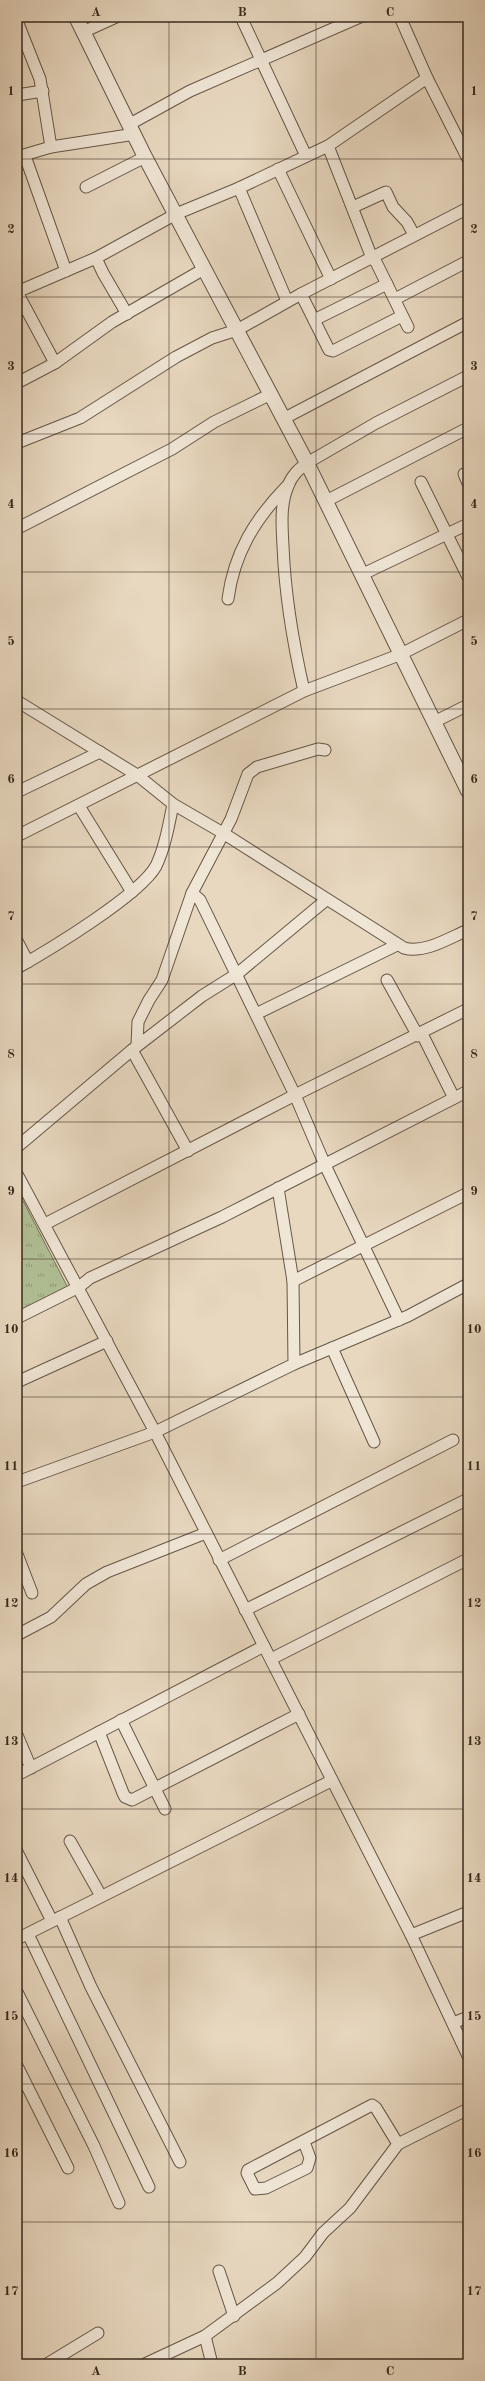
<svg xmlns="http://www.w3.org/2000/svg" width="485" height="2381" viewBox="0 0 485 2381" font-family="'Old Standard TT',serif">
<defs>
<pattern id="grass-tufts" width="24" height="20" patternUnits="userSpaceOnUse"><rect width="24" height="20" fill="#b1c096"/><path d="M3 7l-1-3M5 7V3M7 7l1-3M15 17l-1-3M17 17v-4M19 17l1-3" fill="none" stroke="#919c7a"/></pattern>
</defs>
<rect width="100%" height="100%" fill="#e8d8c0"/>
<filter id="stains"><feTurbulence type="fractalNoise" baseFrequency=".005" numOctaves="4"/><feColorMatrix values="0 0 0 0 .2 0 0 0 0 .09 0 0 0 0 .02 0 0 0 .5 -.17"/></filter>
<radialGradient id="worn" r=".72"><stop offset=".6" stop-color="#630" stop-opacity="0"/><stop offset="1" stop-color="#630" stop-opacity=".3"/></radialGradient>
<path fill="url(#grass-tufts)" stroke="#75755a" d="M17 1189 68 1288 17 1312Z"/>
<g fill="none" stroke-linecap="round" stroke-linejoin="round">
<g stroke="#655646" stroke-width="13">
<g id="minor">
<path d="M241 17 306 156"/>
<path d="M400 17 427 78 468 159"/>
<path d="M17 21 40 79 51 147"/>
<path d="M83 32 116 17"/>
<path d="M17 95 43 91"/>
<path d="M130 124 190 91 360 17"/>
<path d="M328 146 372 258 376 262 408 327"/>
<path d="M25 156 66 271"/>
<path d="M17 157 51 147 135 134"/>
<path d="M278 169 331 279"/>
<path d="M86 187 145 157"/>
<path d="M239 188 287 301"/>
<path d="M353 207 386 192 393 207 407 222 414 235"/>
<path d="M96 258 103 273 127 314"/>
<path d="M17 292 96 258 176 214 239 188 328 146 427 78"/>
<path d="M17 292 55 363"/>
<path d="M301 294 329 350 333 351 402 316"/>
<path d="M395 299 468 261"/>
<path d="M314 320 387 284"/>
<path d="M17 383 55 363 112 322 204 269"/>
<path d="M283 419 468 322"/>
<path d="M17 443 80 418 176 357 212 338 237 330 301 294 468 208"/>
<path d="M464 474 468 483"/>
<path d="M421 482 468 577"/>
<path d="M326 501 468 428"/>
<path d="M20 527 172 449 214 422 271 394"/>
<path d="M361 575 468 524"/>
<path d="M228 599C234 553 255 519 287 486"/>
<path d="M304 691C293 643 285 596 283 546 282 527 280 504 288 486 292 475 299 469 307 463L376 423 468 376"/>
<path d="M17 701 137 775 173 804 223 833 404 948C424 954 449 938 468 930"/>
<path d="M434 722 468 705"/>
<path d="M17 792 100 752"/>
<path d="M79 806 132 892"/>
<path d="M17 836 304 691 399 655 468 620"/>
<path d="M192 893 200 900 295 1095 325 1165 399 1320"/>
<path d="M17 941 28 962"/>
<path d="M17 968C49 950 140 895 156 866 165 847 169 824 173 804"/>
<path d="M387 980 418 1036"/>
<path d="M256 1014 397 945"/>
<path d="M422 1034 454 1098"/>
<path d="M137 1045 138 1022 149 1000 162 980 192 893 231 819 248 774 257 767 318 749 325 750"/>
<path d="M132 1050 188 1151"/>
<path d="M17 1147 132 1050 202 996 237 974 326 900"/>
<path d="M17 1174 155 1432 411 1935 468 2056"/>
<path d="M45 1224 295 1095 468 1009"/>
<path d="M293 1281 468 1193"/>
<path d="M17 1318 79 1287 90 1278 222 1217 468 1091"/>
<path d="M332 1348 374 1442"/>
<path d="M294 1364 408 1316 468 1284"/>
<path d="M17 1382 107 1341"/>
<path d="M17 1482 155 1432 294 1364 293 1281 278 1188"/>
<path d="M17 1554 32 1593"/>
<path d="M219 1560 453 1440"/>
<path d="M245 1610 468 1499"/>
<path d="M17 1635 51 1617 86 1584 107 1572 206 1533"/>
<path d="M271 1659 468 1559"/>
<path d="M121 1720 165 1809"/>
<path d="M99 1732 123 1793 125 1797 132 1800 299 1714"/>
<path d="M17 1735 31 1768"/>
<path d="M17 1775 264 1646"/>
<path d="M70 1841 101 1896"/>
<path d="M17 1852 52 1921"/>
<path d="M60 1917 91 1987 180 2162"/>
<path d="M28 1934 149 2187"/>
<path d="M411 1935 468 1912"/>
<path d="M17 1939 331 1781"/>
<path d="M17 1992 94 2146 119 2203"/>
<path d="M453 2023 468 2017"/>
<path d="M17 2066 68 2168"/>
<path d="M304 2142 310 2158 307 2168 266 2188 255 2189 247 2173 248 2170 372 2105 376 2108 398 2144"/>
<path d="M219 2271 234 2316"/>
<path d="M205 2336 212 2364"/>
<path d="M47 2364 98 2333"/>
<path d="M145 2364 205 2336 277 2283 305 2257 323 2233 350 2208 398 2144 468 2109"/>
</g>
</g>
<g stroke="#655646" stroke-width="16">
<path id="tertiary" d="M76 17 145 157 307 463 468 791"/>
</g>
<use href="#minor" stroke="#f0e6d6" stroke-width="11"/>
<use href="#tertiary" stroke="#f0e6d6" stroke-width="14"/>
</g>
<path fill="none" stroke="#392a1e" stroke-width="1" stroke-opacity="0.55" d="M169 17V2364M316 17V2364M17 159H468M17 297H468M17 434H468M17 572H468M17 709H468M17 847H468M17 984H468M17 1122H468M17 1259H468M17 1397H468M17 1534H468M17 1672H468M17 1809H468M17 1947H468M17 2084H468M17 2222H468"/>
<rect width="485" height="2381" fill="none" stroke="#e8d8c0" stroke-width="44"/>
<rect x="22" y="22" width="441" height="2337" fill="none" stroke="#392a1e" stroke-width="1.5"/>
<g font-size="13" text-anchor="middle" font-weight="bold" fill="#392a1e">
<text x="96" y="16">A</text>
<text x="242" y="16">B</text>
<text x="390" y="16">C</text>
<text x="11" y="95">1</text>
<text x="474" y="95">1</text>
<text x="11" y="233">2</text>
<text x="474" y="233">2</text>
<text x="11" y="370">3</text>
<text x="474" y="370">3</text>
<text x="11" y="508">4</text>
<text x="474" y="508">4</text>
<text x="11" y="645">5</text>
<text x="474" y="645">5</text>
<text x="11" y="783">6</text>
<text x="474" y="783">6</text>
<text x="11" y="920">7</text>
<text x="474" y="920">7</text>
<text x="11" y="1058">8</text>
<text x="474" y="1058">8</text>
<text x="11" y="1195">9</text>
<text x="474" y="1195">9</text>
<text x="11" y="1333">10</text>
<text x="474" y="1333">10</text>
<text x="11" y="1470">11</text>
<text x="474" y="1470">11</text>
<text x="11" y="1607">12</text>
<text x="474" y="1607">12</text>
<text x="11" y="1745">13</text>
<text x="474" y="1745">13</text>
<text x="11" y="1882">14</text>
<text x="474" y="1882">14</text>
<text x="11" y="2020">15</text>
<text x="474" y="2020">15</text>
<text x="11" y="2157">16</text>
<text x="474" y="2157">16</text>
<text x="11" y="2295">17</text>
<text x="474" y="2295">17</text>
<text x="96" y="2375">A</text>
<text x="242" y="2375">B</text>
<text x="390" y="2375">C</text>
</g>
<rect width="100%" height="100%" filter="url(#stains)"/>
<rect width="100%" height="100%" fill="url(#worn)"/>
</svg>
